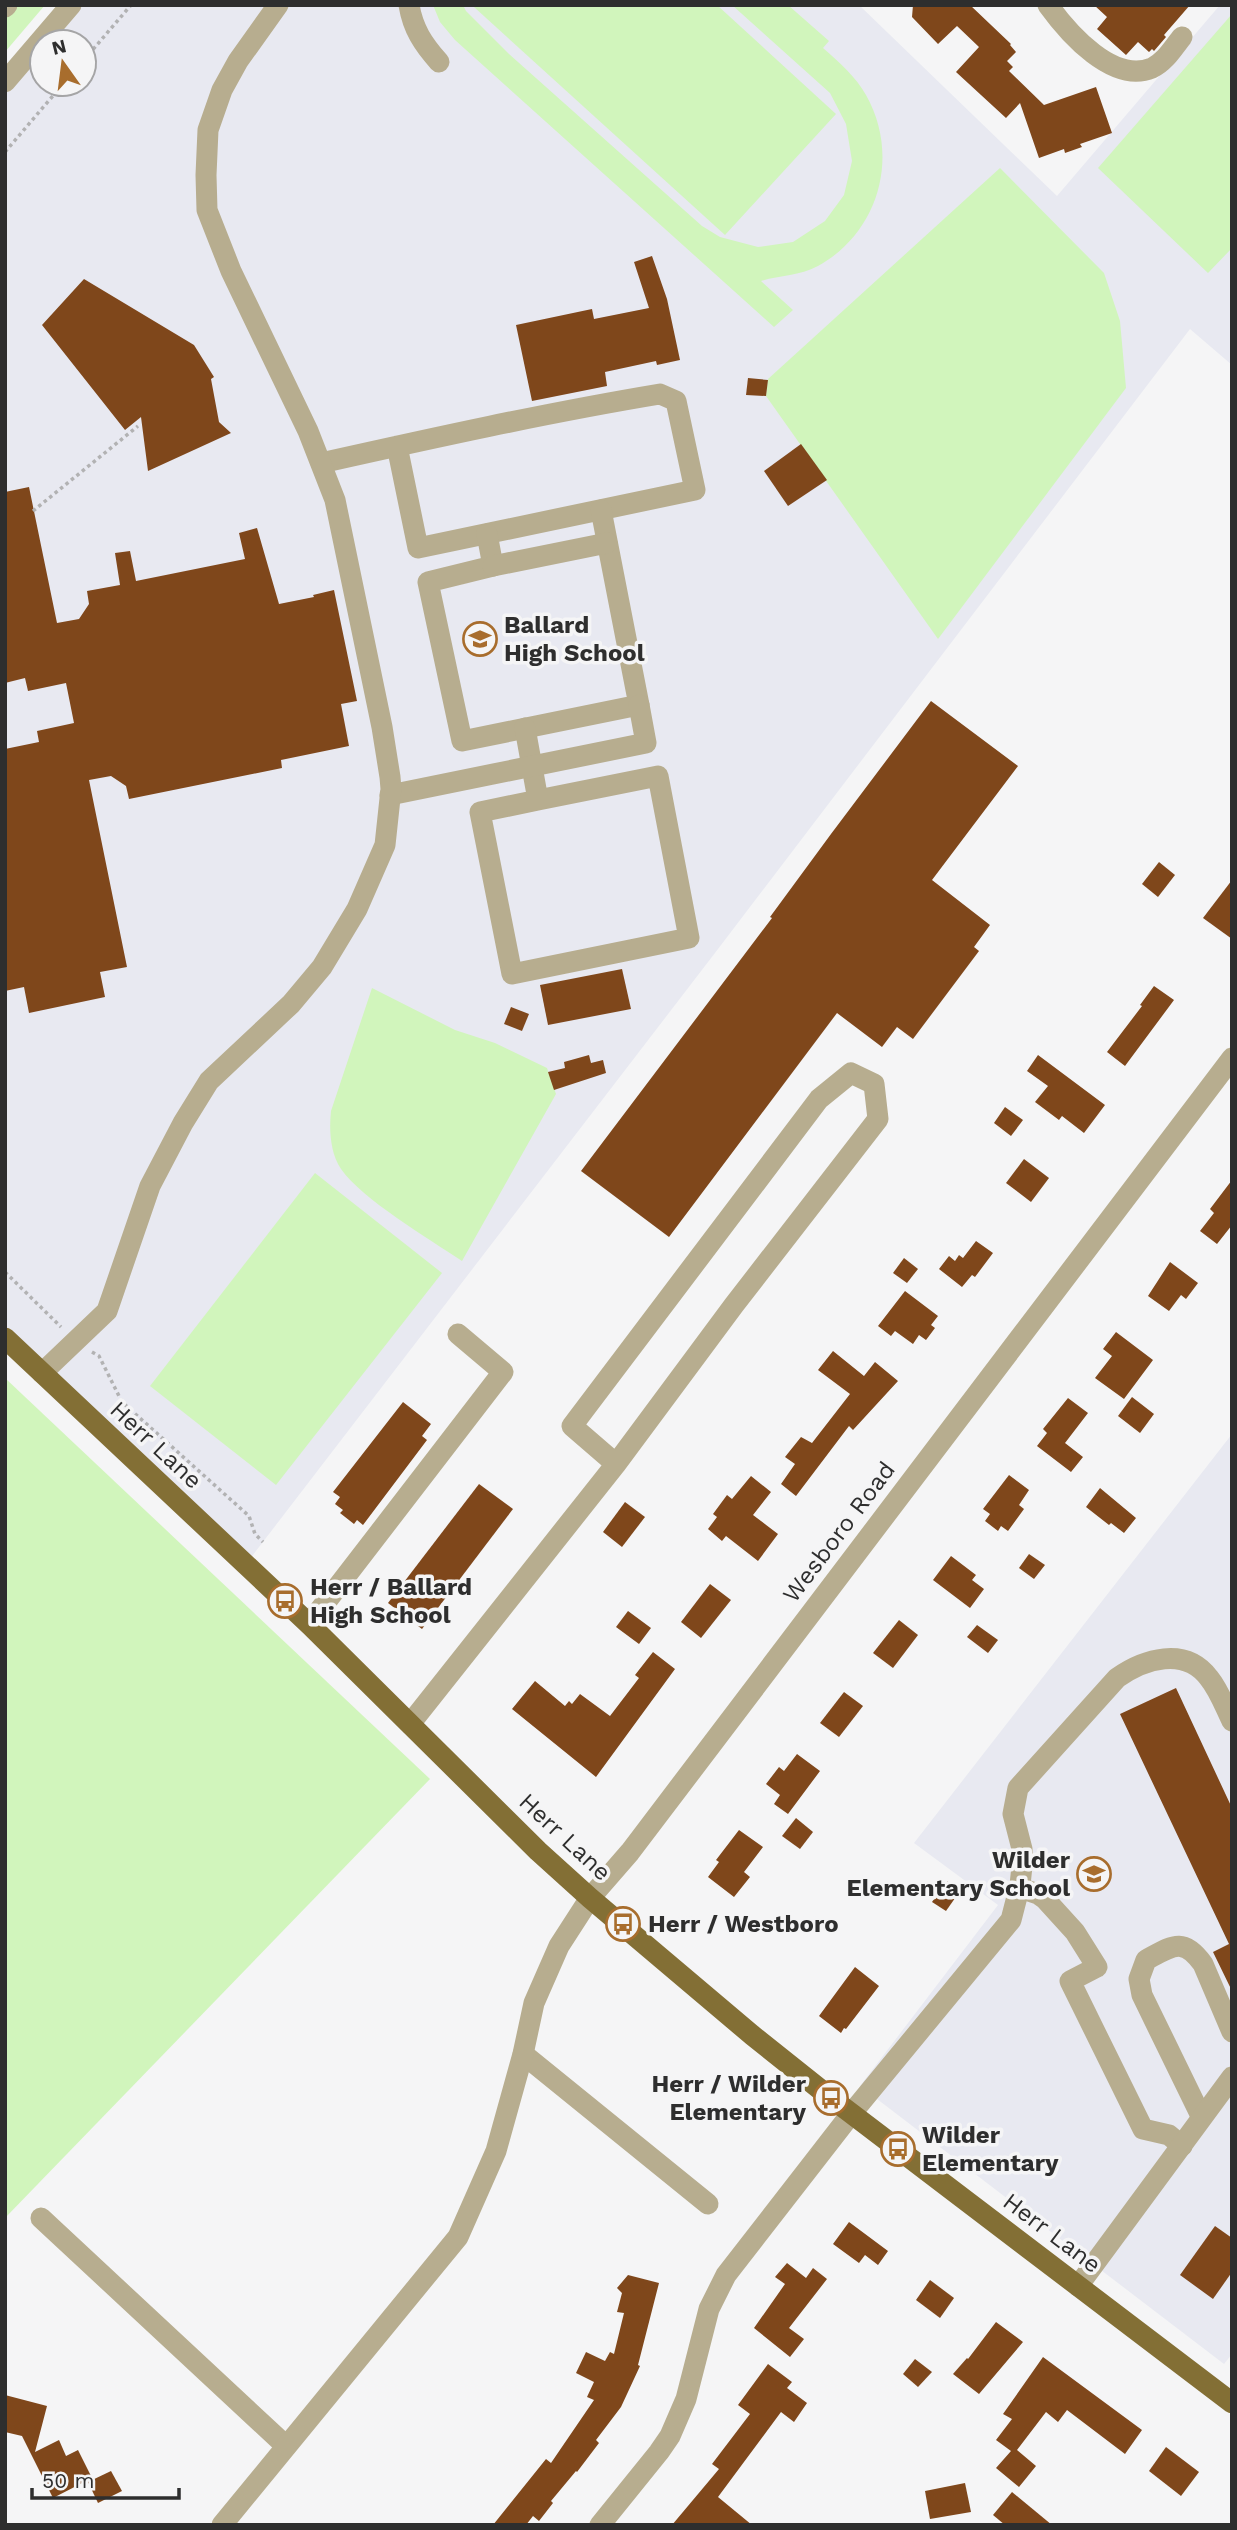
<svg xmlns="http://www.w3.org/2000/svg" width="1237" height="2530" viewBox="0 0 1237 2530" font-family="'Work Sans',sans-serif">
<rect width="100%" height="100%" fill="#f5f5f6"/>
<g fill="#e8e9f1" fill-rule="evenodd">
<path d="M72 5H859L1057 196 1220 5H1232V365L1190 329 718 949 246 1564 5 1335V83ZM42 42H84V84H42Z"/>
<path d="M1232 1434V2354L1224 2364 860 2086 998 1905 914 1843Z"/>
</g>
<g fill="#d1f5bc">
<path d="M11 5H45L5 52V12Z"/>
<path d="M433 5H463L466 11 509 54 702 226 720 237 758 247 793 242 825 221 844 195 852 161 846 124 830 93 732 5H788L829 41 823 48C839 62 856 77 866 95 901 157 878 233 818 266 799 276 780 275 761 281L793 310 774 327 455 40 440 22Z"/>
<path d="M475 5H717L836 114 725 235 474 7Z"/>
<path d="M1232 14V248L1208 273 1098 168Z"/>
<path d="M1000 168 1104 273 1120 321 1126 388 938 639 766 396 768 379Z"/>
<path d="M372 988 455 1030 495 1043 547 1068 556 1094 462 1261C428 1238 363 1200 341 1169 330 1153 329 1129 331 1111Z"/>
<path d="M315 1173 442 1273 276 1485 150 1386Z"/>
<path d="M5 1378 430 1779 5 2218Z"/>
</g>
<g fill="#7f471b">
<path d="M913 5H970L1011 44 1010 45 1016 52 1007 61 1013 67 1009 71 1044 105 1096 87 1112 133 1080 144 1082 147 1065 153 1064 149 1039 158 1020 103 1006 118 956 72 979 47 957 26 938 44 912 17Z"/>
<path d="M1094 5H1190L1164 35 1166 37 1154 51 1152 49 1149 52 1138 42 1126 55 1097 29 1107 17Z"/>
<path d="M652 256 667 299 680 360 657 365 656 361 605 372 607 386 532 401 516 325 592 309 594 319 649 308 634 262Z"/>
<path d="M84 279 194 345 214 377 211 379 219 422 231 433 148 471 141 417 125 430 42 325Z"/>
<path d="M748 378 768 380 766 396 746 395Z"/>
<path d="M801 444 827 480 788 506 764 471Z"/>
<path d="M29 487 57 623 79 619 89 604 87 591 120 585 115 553 130 551 136 581 245 559 239 533 257 528 279 604 314 597 313 595 334 590 357 701 341 704 349 746 281 760 282 768 129 799 126 786 111 776 89 780 127 967 100 972 105 997 29 1013 24 987 5 991V749L39 742 37 731 74 723 66 683 28 691 25 678 5 683V492Z"/>
<path d="M931 701 1018 766 932 880 990 925 974 947 979 951 913 1039 897 1027 882 1047 837 1013 669 1237 581 1171 772 918 770 917 831 834Z"/>
<path d="M1159 862 1175 875 1158 897 1142 884Z"/>
<path d="M1232 880V939L1203 918Z"/>
<path d="M622 969 631 1009 548 1025 540 985Z"/>
<path d="M1154 986 1174 1000 1125 1066 1107 1052 1142 1006 1140 1005Z"/>
<path d="M511 1007 529 1014 522 1031 504 1024Z"/>
<path d="M589 1055 591 1063 603 1060 606 1073 554 1090 548 1072 565 1068 564 1062Z"/>
<path d="M1038 1055 1105 1105 1084 1133 1062 1116 1059 1120 1035 1102 1048 1086 1027 1071Z"/>
<path d="M1005 1107 1023 1120 1011 1136 994 1123Z"/>
<path d="M1024 1159 1049 1178 1031 1202 1006 1183Z"/>
<path d="M1232 1180V1225L1217 1244 1200 1231 1214 1213 1210 1209Z"/>
<path d="M976 1241 993 1253 975 1277 972 1275 962 1287 939 1269 949 1256 955 1261 959 1255 963 1258Z"/>
<path d="M904 1258 918 1269 907 1283 893 1273Z"/>
<path d="M1170 1262 1198 1283 1186 1299 1181 1295 1169 1311 1148 1296Z"/>
<path d="M905 1291 938 1316 931 1325 935 1328 926 1340 919 1335 913 1344 895 1331 891 1336 878 1326Z"/>
<path d="M1116 1332 1153 1360 1124 1399 1095 1378 1112 1356 1103 1349Z"/>
<path d="M833 1351 864 1376 875 1362 898 1381 853 1430 849 1426 796 1496 781 1484 795 1464 785 1457 801 1437 812 1443 850 1394 818 1370Z"/>
<path d="M1132 1397 1154 1414 1140 1433 1118 1416Z"/>
<path d="M1068 1398 1088 1413 1065 1443 1083 1457 1071 1472 1037 1446 1047 1433 1043 1429Z"/>
<path d="M403 1402 431 1424 422 1436 427 1440 363 1525 357 1520 354 1524 340 1513 343 1510 335 1504 340 1497 333 1492Z"/>
<path d="M1009 1475 1029 1490 1019 1505 1024 1509 1008 1531 1001 1526 998 1531 985 1521 990 1514 983 1509Z"/>
<path d="M751 1476 771 1492 753 1515 778 1534 758 1561 726 1536 722 1541 708 1529 717 1517 713 1514 727 1495 732 1499Z"/>
<path d="M479 1484 513 1509 422 1629 388 1603Z"/>
<path d="M1100 1488 1136 1518 1124 1533 1111 1523 1109 1525 1086 1507Z"/>
<path d="M625 1502 645 1517 622 1547 603 1532Z"/>
<path d="M1029 1554 1045 1565 1034 1579 1019 1568Z"/>
<path d="M951 1556 976 1575 972 1580 984 1589 970 1608 933 1580Z"/>
<path d="M710 1584 731 1600 701 1638 681 1622Z"/>
<path d="M628 1611 651 1628 639 1644 616 1627Z"/>
<path d="M899 1620 918 1635 893 1668 873 1653Z"/>
<path d="M977 1625 998 1640 988 1653 967 1637Z"/>
<path d="M653 1652 675 1669 596 1777 512 1709 535 1681 565 1706 569 1701 572 1704 580 1694 610 1716 639 1678 635 1675Z"/>
<path d="M1176 1688 1232 1808V1991L1213 1952 1229 1944 1120 1714Z"/>
<path d="M844 1692 863 1706 839 1737 820 1723Z"/>
<path d="M797 1754 820 1771 788 1814 774 1804 780 1795 766 1784 779 1767 784 1771Z"/>
<path d="M796 1818 813 1832 800 1849 782 1836Z"/>
<path d="M739 1830 763 1847 744 1872 750 1877 734 1897 708 1877 719 1862 716 1860Z"/>
<path d="M947 1881 960 1891 946 1911 932 1902Z"/>
<path d="M855 1967 879 1986 846 2029 844 2028 841 2033 819 2016Z"/>
<path d="M849 2222 888 2251 878 2265 865 2255 859 2263 833 2244Z"/>
<path d="M1215 2226 1232 2238V2272L1213 2299 1180 2275Z"/>
<path d="M787 2263 806 2278 813 2268 827 2279 789 2328 804 2339 790 2357 754 2328 785 2284 775 2277Z"/>
<path d="M628 2275 659 2283 638 2365 640 2366 621 2407 596 2440 599 2443 577 2472 576 2471 551 2501 553 2503 539 2521 533 2516 526 2525H493L546 2459 551 2463 594 2400 587 2397 594 2382 576 2373 586 2352 605 2361 610 2352 614 2354 624 2313 617 2312 622 2293 617 2288Z"/>
<path d="M930 2280 954 2298 940 2318 916 2300Z"/>
<path d="M996 2322 1023 2342 979 2394 953 2374 967 2358 968 2359Z"/>
<path d="M1043 2357 1142 2430 1125 2454 1067 2410 1058 2422 1046 2412 1017 2450 1036 2466 1019 2487 996 2468 1011 2451 996 2440 1012 2419 1003 2414Z"/>
<path d="M915 2359 932 2372 918 2387 903 2374Z"/>
<path d="M768 2364 792 2382 787 2388 807 2403 794 2422 781 2412 718 2497 752 2525H672L719 2469 712 2464 750 2414 738 2405Z"/>
<path d="M5 2395 47 2406 35 2452 59 2440 66 2456 78 2450 92 2478 53 2498 22 2436 5 2432Z"/>
<path d="M1166 2447 1199 2472 1181 2496 1149 2471Z"/>
<path d="M111 2471 122 2491 98 2503 88 2482Z"/>
<path d="M965 2483 971 2512 930 2519 925 2491Z"/>
<path d="M1012 2492 1052 2525H1005L993 2515Z"/>
</g>
<g fill="none" stroke-linecap="round" stroke-linejoin="round">
<g stroke="#b2b2b3" stroke-width="3.5" stroke-dasharray="3.5 3.5" stroke-linecap="butt">
<path d="M84 60 131 5"/>
<path d="M5 152 63 84"/>
<path d="M33 511 138 426"/>
<path d="M5 1272 61 1327"/>
<path d="M92 1352 99 1356 122 1402 249 1516 255 1534 263 1542"/>
</g>
<g stroke="#b7ad8f" stroke-width="21">
<path d="M409 5C413 29 423 44 439 62"/>
<path d="M1048 5C1069 34 1113 84 1152 68 1165 62 1173 48 1182 37"/>
<path d="M5 7 7 5"/>
<path d="M5 82 71 5"/>
<path d="M321 463C433 438 546 413 660 394L676 401 695 490 418 548 397 446"/>
<path d="M487 534 493 566 428 582 462 741 639 705 601 510"/>
<path d="M493 566 607 543"/>
<path d="M525 728 538 800 658 776 689 938 512 974 480 812 538 800"/>
<path d="M390 795 646 743 639 705"/>
<path d="M42 1373 107 1311 150 1186 183 1123 209 1081 291 1004 322 967 357 909 385 845 391 789 390 777 382 727 335 500 308 431 231 271 207 210 206 175 208 130 222 90 238 61 278 5"/>
<path d="M309 1624 503 1372 458 1334"/>
<path d="M410 1724 616 1464 734 1305 878 1119 874 1084 851 1073 819 1099 572 1426 616 1464"/>
<path d="M1020 1888 1038 1894 1045 1899 1075 1932 1097 1967 1070 1981 1143 2129 1169 2135 1182 2146"/>
<path d="M523 2054 708 2204"/>
<path d="M1201 2116 1142 1995 1139 1979 1146 1960C1172 1946 1183 1936 1203 1964L1232 2032"/>
<path d="M41 2218 286 2446"/>
<path d="M1078 2286 1232 2077"/>
<path d="M222 2525 458 2237 496 2151 523 2054 534 2003 559 1946 590 1898 630 1852 1232 1058"/>
<path d="M600 2525 659 2452 670 2436 686 2399 709 2309 726 2275 851 2114 1011 1920 1020 1885 1022 1866V1849L1013 1814 1018 1788 1117 1678C1144 1659 1185 1646 1209 1678 1219 1690 1225 1707 1232 1721"/>
</g>
<path stroke="#836f35" stroke-width="21" d="M5 1338 309 1624 538 1851 590 1898 752 2035 831 2098 1232 2403"/>
</g>
<defs>
<g id="school-ring" transform="scale(1.75)"><circle r="9.5" fill="#f5f5f6" stroke="#a86d2d" stroke-width="1.5"/><path d="M0-5L7-2L0 1L-7-2ZM-4 1L0 2.5L4 1V4Q0 6-4 4Z" fill="#a86d2d"/></g>
<g id="bus-ring" transform="scale(1.75)"><circle r="9.5" fill="#f5f5f6" stroke="#a86d2d" stroke-width="1.5"/><path d="M-5-6H5V4H4V6H2V4H-2V6H-4V4H-5ZM-3.5-4V0h7V-4ZM-3.5 1.2v1.5H-2V1.2ZM2 1.2v1.5H3.5V1.2Z" fill="#a86d2d"/></g>
</defs>
<g fill-rule="evenodd">
<use href="#school-ring" x="480" y="639"/>
<use href="#bus-ring" x="285" y="1601"/>
<use href="#school-ring" x="1094" y="1874"/>
<use href="#bus-ring" x="623" y="1924"/>
<use href="#bus-ring" x="831" y="2098"/>
<use href="#bus-ring" x="898" y="2149"/>
</g>
<g text-anchor="middle" dominant-baseline="central" stroke-width="7" stroke-linejoin="round" paint-order="stroke">
<g font-size="24" font-weight="bold" fill="#2e2e2e" stroke="#f5f5f6" text-anchor="start">
<text x="504" y="625">Ballard<tspan x="504" dy="28">High School</tspan></text>
<text x="310" y="1587">Herr / Ballard<tspan x="310" dy="28">High School</tspan></text>
<text x="1070" y="1860" text-anchor="end">Wilder<tspan x="1070" dy="28">Elementary School</tspan></text>
<text x="648" y="1924">Herr / Westboro</text>
<text x="806" y="2084" text-anchor="end">Herr / Wilder<tspan x="806" dy="28">Elementary</tspan></text>
<text x="922" y="2135">Wilder<tspan x="922" dy="28">Elementary</tspan></text>
</g>
<g font-size="24" fill="#2e2e2e" stroke="#f5f5f6">
<text transform="translate(156 1445) rotate(43)">Herr Lane</text>
<text transform="translate(839 1532) rotate(-53)">Wesboro Road</text>
<text transform="translate(565 1837) rotate(43)">Herr Lane</text>
<text transform="translate(1052 2233) rotate(37)">Herr Lane</text>
</g>
</g>
<rect width="1237" height="2530" fill="none" stroke="#2e2e2e" stroke-width="14"/>
<g transform="translate(63 63) rotate(346)"><circle r="33" fill="#f5f5f6" stroke="#a5a5a6" stroke-width="2"/>
<path d="M0-5L12 26L0 18L-12 26Z" fill="#a86d2d"/>
<text y="-10" font-size="19" font-weight="bold" text-anchor="middle" fill="#2e2e2e">N</text>
</g>
<path d="M32 2488v10h147v-10" fill="none" stroke="#2e2e2e" stroke-width="3.5"/>
<text x="42" y="2488" font-size="21" fill="#2e2e2e" stroke="#f5f5f6" stroke-width="5" paint-order="stroke">50 m</text>
</svg>
